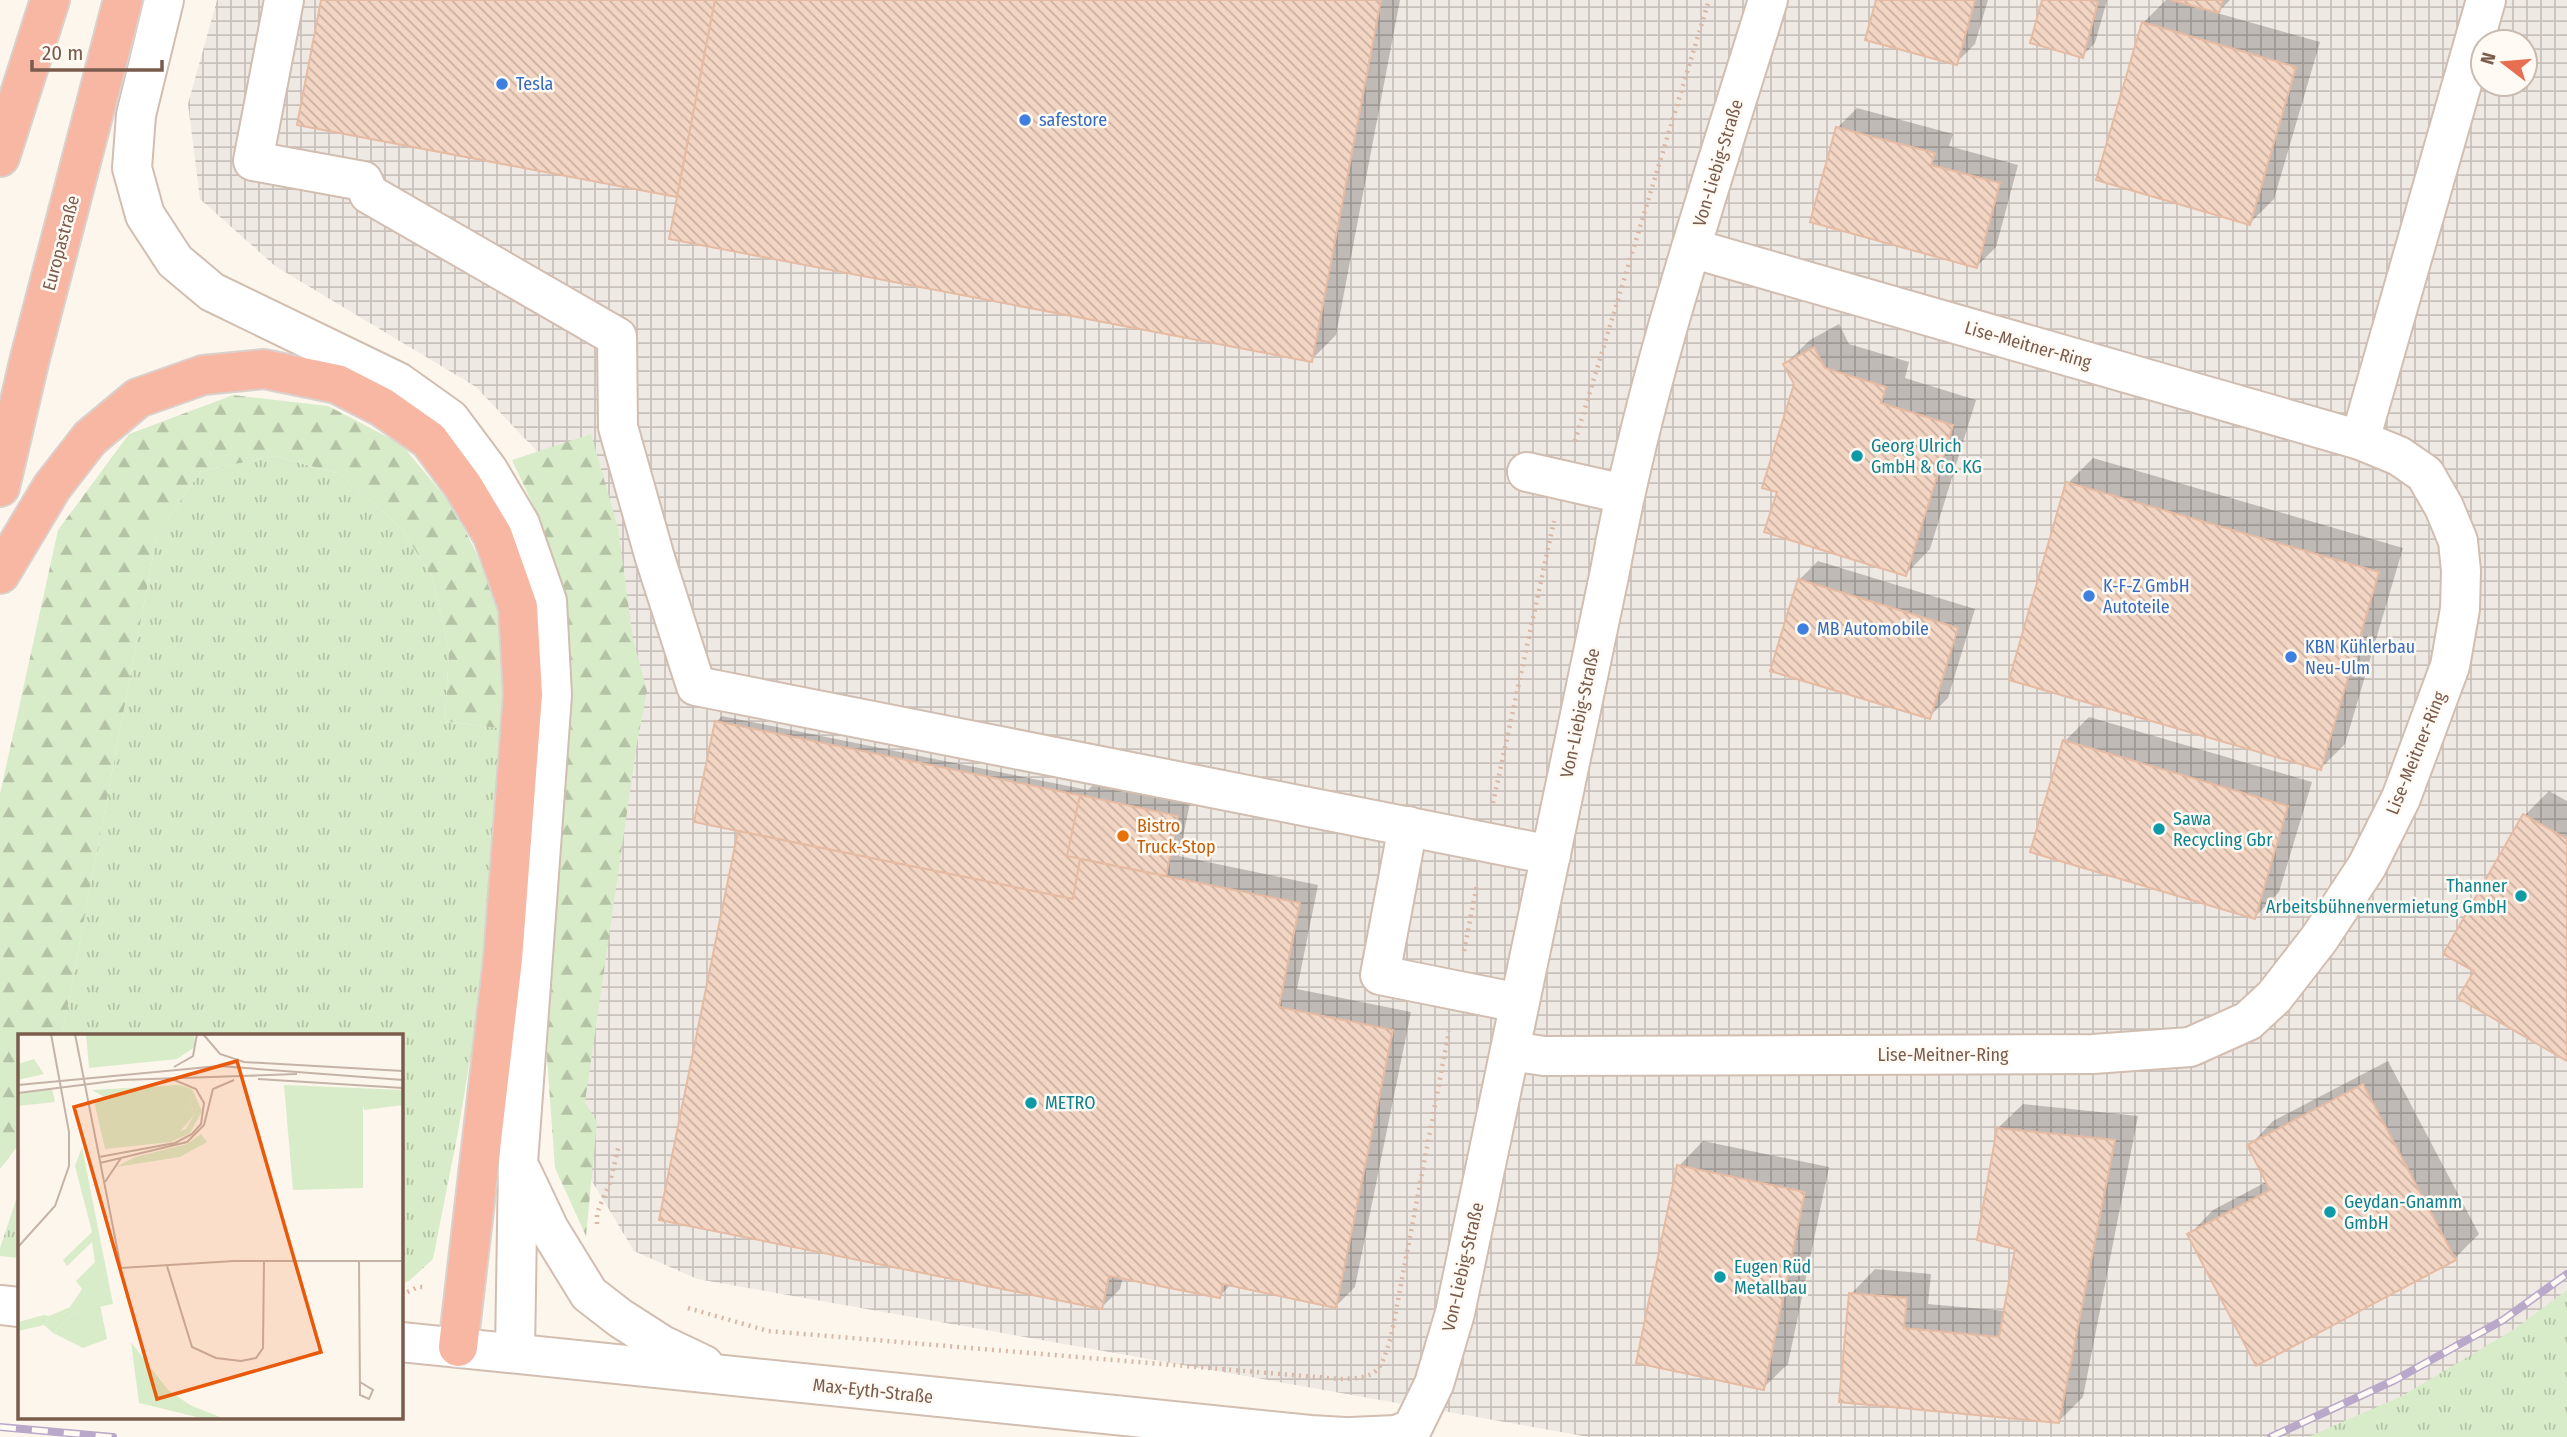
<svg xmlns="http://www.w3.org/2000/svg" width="2567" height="1437" viewBox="0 0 2567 1437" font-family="'Fira Sans Condensed',sans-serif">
<defs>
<pattern id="industrial-grid" width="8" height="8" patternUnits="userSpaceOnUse" patternTransform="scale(1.75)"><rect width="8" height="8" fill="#efe9e4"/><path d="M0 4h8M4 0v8" fill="none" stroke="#c7c0bb"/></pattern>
<pattern id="grass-tufts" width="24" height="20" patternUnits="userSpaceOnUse" patternTransform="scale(1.75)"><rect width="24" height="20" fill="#d8ecc9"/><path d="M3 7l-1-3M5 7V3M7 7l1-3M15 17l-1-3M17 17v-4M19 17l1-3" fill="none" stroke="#b4c2a5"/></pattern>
<pattern id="forest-firs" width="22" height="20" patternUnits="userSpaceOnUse" patternTransform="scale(1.75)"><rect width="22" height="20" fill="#d8ecc9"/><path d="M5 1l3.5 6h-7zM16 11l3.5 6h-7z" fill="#b4c2a5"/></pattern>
<pattern id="building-back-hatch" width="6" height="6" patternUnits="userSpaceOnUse" patternTransform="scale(1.75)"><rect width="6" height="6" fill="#f3d5c3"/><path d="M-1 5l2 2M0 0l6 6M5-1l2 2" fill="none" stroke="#cab0a1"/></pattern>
</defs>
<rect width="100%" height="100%" fill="#fdf6ec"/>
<path fill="url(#industrial-grid)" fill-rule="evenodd" d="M217 0H2567V1437H1589L697 1279 634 1251 575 1153 588 505 476 387 275 266 200 199 188 104ZM2483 42H2525V84H2483Z"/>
<g fill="url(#grass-tufts)">
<path d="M275 456 340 474 400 527 432 576 449 650 445 721 504 729 482 987 458 1132 433 1259 409 1281 401 1284V1036H62L157 535 201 471Z"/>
<path d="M19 1191V1258L0 1256V1248Z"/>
<path d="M2567 1290V1437H2308L2402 1396 2513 1330Z"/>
</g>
<g fill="url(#forest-firs)">
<path d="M233 395 328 406 401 444 451 504 476 552 501 619 504 729 445 721 449 650 432 576 400 527 340 474 275 456 201 471 157 535 62 1036H19V1144L0 1169V794L58 530 129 434Z"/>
<path d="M591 434 618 528 633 639 647 691 637 743 585 1102 597 1122 586 1236 555 1168 547 1058 567 725 565 598 538 516 512 460Z"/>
</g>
<g fill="#0003">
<path d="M323 0H1400L1336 335 1311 360 679 195 299 123Z"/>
<path d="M1878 0H1988L1975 44 1956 63Z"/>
<path d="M2044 0H2107L2095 43 2082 56Z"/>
<path d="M2166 0H2230L2217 13 2320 42 2274 199 2250 223 2143 23Z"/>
<path d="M1857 108 1953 134 1949 146 2018 165 1996 247 1977 266 1812 221 1838 127Z"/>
<path d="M1839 324 1849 344 1909 362 1905 378 1976 400 1930 549 1906 574 1779 491 1796 384 1785 364 1810 340Z"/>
<path d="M2093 458 2403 548 2345 744 2321 768 2068 483Z"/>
<path d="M1818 561 1975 609 1948 698 1929 717 1799 580Z"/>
<path d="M722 716 1088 790 1095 783 1190 803 1179 856 1318 885 1297 989 1411 1012 1355 1287 1336 1306 1231 1284 1220 1296 1123 1277 1120 1289 1101 1308 740 832 742 830 716 722Z"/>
<path d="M2089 717 2312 782 2279 892 2255 917 2065 741Z"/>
<path d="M2549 791 2567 801V1059L2476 971 2525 815Z"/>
<path d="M2388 1061 2479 1234 2455 1258 2189 1235 2213 1210 2268 1181 2249 1146 2273 1121Z"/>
<path d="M2023 1104 2138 1116 2083 1397 2059 1421 1841 1400 1851 1294 1875 1269 1931 1274 1928 1304 2006 1311 2017 1247 1998 1128Z"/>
<path d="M1703 1141 1829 1167 1788 1364 1763 1388 1679 1166Z"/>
</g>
<g fill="url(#building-back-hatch)" stroke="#e6bba3" stroke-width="2">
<path d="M321 0H715L677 197 297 125Z"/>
<path d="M715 0H1381L1312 362 669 239Z"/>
<path d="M1876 0H1975L1957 65 1865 40Z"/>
<path d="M2042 0H2089L2098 2 2083 58 2030 43Z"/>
<path d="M2171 0H2223L2219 13Z"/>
<path d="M2142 22 2296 67 2250 225 2096 180Z"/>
<path d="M1836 127 1935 153 1931 165 2000 183 1977 268 1810 222Z"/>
<path d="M1814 347 1825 368 1886 387 1881 403 1953 425 1906 576 1764 532 1777 492 1762 488 1794 384 1783 364Z"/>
<path d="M2066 482 2379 572 2321 770 2009 680Z"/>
<path d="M1798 579 1958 628 1930 719 1770 671Z"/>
<path d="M715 721 1093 798 1073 899 694 822Z"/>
<path d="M2063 740 2288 806 2255 919 2030 852Z"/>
<path d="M1080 795 1178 816 1166 876 1067 856Z"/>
<path d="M2523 814 2567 839V1061L2458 998 2474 971 2443 954Z"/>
<path d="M738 831 1073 899 1080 859 1300 903 1279 1007 1393 1030 1336 1308 1223 1284 1220 1298 1109 1276 1102 1309 659 1220Z"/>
<path d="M2363 1084 2456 1260 2256 1366 2187 1234 2270 1190 2247 1145Z"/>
<path d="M1997 1128 2115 1140 2059 1423 1839 1402 1849 1293 1907 1298 1904 1328 1999 1337 2015 1249 1977 1240Z"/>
<path d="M1677 1165 1805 1192 1764 1390 1636 1363Z"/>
</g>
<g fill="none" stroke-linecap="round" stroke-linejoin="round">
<g stroke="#d1beb0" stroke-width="42">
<g id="minor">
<path d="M164 0 136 115 132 168 145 215 175 261 212 292 398 382 450 419 488 470 520 524 547 601 552 695 518 1163 515 1353"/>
<path d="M284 0 253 161 363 181 369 194 617 337 618 427 655 558 696 686 1551 855"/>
<path d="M2360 440 2486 0"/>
<path d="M1527 472 1624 494"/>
<path d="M1408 826 1380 975 1519 1003"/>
<path d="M1510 1051 1544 1056 2093 1054 2190 1047 2248 1021 2274 997 2319 939 2367 866 2401 798 2450 666 2460 609 2461 571 2458 541 2444 507 2425 474 2399 456 2360 440 1691 248"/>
<path d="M522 1172 549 1229 589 1294 620 1318 662 1345 704 1365"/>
<path d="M0 1305 19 1307"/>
<path d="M401 1342 1310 1435 1345 1437"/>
<path d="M1351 1437 1396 1435 1412 1429 1434 1384 1455 1313 1610 571C1645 377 1710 188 1768 0"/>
</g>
</g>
<g stroke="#dad1cd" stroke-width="42">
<g id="highway">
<path d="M0 157 50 0"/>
<path d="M0 487 30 358 123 0"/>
<path d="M0 574 52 487 90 438 138 398 203 375 264 369 337 384 382 407 429 440 463 486 493 536 518 607 523 694 503 959 458 1347"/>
</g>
</g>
<g stroke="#d9b8a5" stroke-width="4.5" stroke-dasharray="2 5" stroke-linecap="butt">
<path d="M1575 441 1709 0"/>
<path d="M1493 803 1554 521"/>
<path d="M1464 951 1477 884"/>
<path d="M597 1224V1213L610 1182 619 1145"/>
<path d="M401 1295 418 1287H425"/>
<path d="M688 1308 768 1331 1340 1379C1379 1378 1380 1372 1391 1337L1449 1031"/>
</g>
<use href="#minor" stroke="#fff" stroke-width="38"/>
<use href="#highway" stroke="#f7b7a3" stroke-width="38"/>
<g stroke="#b9a8c9" stroke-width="8">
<g id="rail">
<path d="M0 1427 113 1437"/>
<path d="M2271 1437 2395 1380 2503 1320 2567 1274"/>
</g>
</g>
<use href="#rail" stroke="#fffaf3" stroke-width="5" stroke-dasharray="16" stroke-linecap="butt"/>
</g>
<g fill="#3f7fe0" stroke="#fffaf3" stroke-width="2.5">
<circle cx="502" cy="84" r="7"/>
<circle cx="1025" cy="120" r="7"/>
<circle cx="2089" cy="596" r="7"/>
<circle cx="1803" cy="629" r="7"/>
<circle cx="2291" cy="657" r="7"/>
</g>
<g fill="#0f9aa8" stroke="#fffaf3" stroke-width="2.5">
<circle cx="1857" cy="456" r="7"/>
<circle cx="2159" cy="829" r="7"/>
<circle cx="2521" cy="896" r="7"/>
<circle cx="1031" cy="1103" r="7"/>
<circle cx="2330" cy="1212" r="7"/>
<circle cx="1720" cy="1277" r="7"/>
</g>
<circle fill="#e8710a" stroke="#fffaf3" stroke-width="2.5" cx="1123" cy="836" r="7"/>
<g text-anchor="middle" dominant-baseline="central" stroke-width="5" stroke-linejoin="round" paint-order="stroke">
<g font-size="18" fill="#366cbe" stroke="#fffaf3" text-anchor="start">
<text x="516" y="84">Tesla</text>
<text x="1039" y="120">safestore</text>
<text x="2103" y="586">K-F-Z GmbH<tspan x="2103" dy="21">Autoteile</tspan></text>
<text x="1817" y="629">MB Automobile</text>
<text x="2305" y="647">KBN Kühlerbau<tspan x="2305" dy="21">Neu-Ulm</tspan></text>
</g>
<g font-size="18" fill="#7a5c4d" stroke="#fffaf3">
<text transform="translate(1718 163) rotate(-73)">Von-Liebig-Straße</text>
<text transform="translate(61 243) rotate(-75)">Europastraße</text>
<text transform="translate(2028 345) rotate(16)">Lise-Meitner-Ring</text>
<text transform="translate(1580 713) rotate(-78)">Von-Liebig-Straße</text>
<text transform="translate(2416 753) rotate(-68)">Lise-Meitner-Ring</text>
<text x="1943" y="1055">Lise-Meitner-Ring</text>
<text transform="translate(1463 1267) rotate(-77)">Von-Liebig-Straße</text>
<text transform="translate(873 1391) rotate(6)">Max-Eyth-Straße</text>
</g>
<g font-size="18" fill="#0d838f" stroke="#fffaf3" text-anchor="start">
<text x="1871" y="446">Georg Ulrich<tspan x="1871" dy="21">GmbH &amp; Co. KG</tspan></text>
<text x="2173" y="819">Sawa<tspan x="2173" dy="21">Recycling Gbr</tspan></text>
<text x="2507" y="886" text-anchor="end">Thanner<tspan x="2507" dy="21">Arbeitsbühnenvermietung GmbH</tspan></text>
<text x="1045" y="1103">METRO</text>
<text x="2344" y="1202">Geydan-Gnamm<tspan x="2344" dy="21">GmbH</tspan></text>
<text x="1734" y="1267">Eugen Rüd<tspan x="1734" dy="21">Metallbau</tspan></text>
</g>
<g font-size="18" fill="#c56008" stroke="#fffaf3" text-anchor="start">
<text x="1137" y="826">Bistro<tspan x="1137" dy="21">Truck-Stop</tspan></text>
</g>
</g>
<g transform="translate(18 1034)">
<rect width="385" height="385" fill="#fdf6ec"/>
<path d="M68 0H176L177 13 159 25 71 34ZM266 51 385 56V71L346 76 345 70V154L275 156ZM163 62 172 65 176 81 153 108 87 115 76 67ZM82 271 89 305 65 314 35 299 55 279ZM26 281 31 282 26 291 0 297V288ZM113 308 150 356 172 371 207 385H187L121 369Z" fill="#d8ecc9"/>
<path d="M16 25 26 40 0 46V30ZM161 51 174 55 184 77 172 99 153 108 152 101 168 95 176 81 172 65 95 68 74 56ZM34 55 37 68 0 72V60ZM183 100 189 108 162 123 98 133 117 123 169 110ZM64 113 95 270 55 279 35 299 26 291 31 282 52 273 64 255 58 247 77 228 74 208 49 232 45 226 74 198 57 132Z" fill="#d8ecc9"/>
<path fill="none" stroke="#c5b3a7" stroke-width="2" d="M57 0 103 234 216 227H385M185 0 202 20 226 28 385 37M156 33 175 22 179 0M240 45 385 54M0 51 201 32 385 46M0 59 103 46 279 40M81 123 157 109 174 100 183 90 186 69 178 55 154 45M82 129 169 108 186 91 195 55 216 46M87 148 103 124M0 213 37 172 51 132V98L33 0M341 228 342 361 351 365 355 356 342 348M149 232 174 313 198 324 223 327 238 324 245 314 246 227"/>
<path fill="#e8590c" fill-opacity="0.15" stroke="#e8590c" stroke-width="3.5" d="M219 27 303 318 139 365 56 73Z"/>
<rect width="385" height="385" fill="none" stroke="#7a5c4d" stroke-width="3.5"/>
</g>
<g transform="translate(2504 63) rotate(286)"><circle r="33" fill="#fffaf3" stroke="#cabbb1" stroke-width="2"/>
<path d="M0-5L12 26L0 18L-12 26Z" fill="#e76f51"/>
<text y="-10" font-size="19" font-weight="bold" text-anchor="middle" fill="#7a5c4d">N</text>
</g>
<path d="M32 60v10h130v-10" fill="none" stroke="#7a5c4d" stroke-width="3.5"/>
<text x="42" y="60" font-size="21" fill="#7a5c4d" stroke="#fffaf3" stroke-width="5" paint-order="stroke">20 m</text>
</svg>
